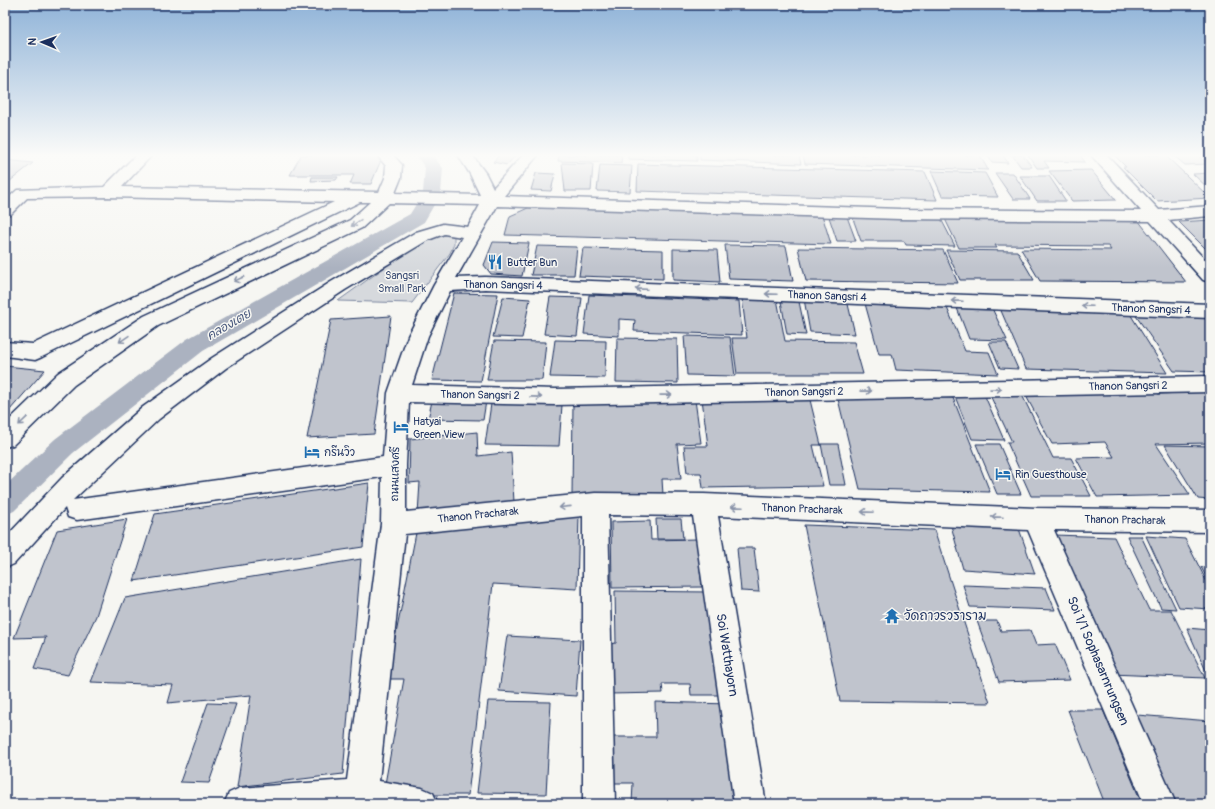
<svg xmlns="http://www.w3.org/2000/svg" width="1215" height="809" viewBox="0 0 1215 809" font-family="Pangolin,'Playpen Sans Thai',sans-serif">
<rect width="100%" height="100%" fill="#f6f6f2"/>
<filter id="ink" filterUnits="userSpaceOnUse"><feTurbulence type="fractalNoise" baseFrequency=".025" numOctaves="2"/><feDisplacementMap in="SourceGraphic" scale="8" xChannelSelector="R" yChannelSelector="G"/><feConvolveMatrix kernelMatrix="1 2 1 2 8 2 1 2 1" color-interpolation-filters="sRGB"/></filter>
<g filter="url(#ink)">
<path fill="#d6d9dd" stroke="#78849e" d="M448 233 454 236V244L450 253 412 303 338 301 420 242 431 236Z"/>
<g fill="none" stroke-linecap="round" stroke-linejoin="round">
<path fill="#abb2c0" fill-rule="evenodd" d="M416 155H432L443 168 441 193 424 222 203 351 73 453 14 511 5 515V486L55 439 187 339 410 214 423 193 425 168Z"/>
</g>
<g fill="#c0c4cd" stroke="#1b2f5e">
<path d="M301 155H374L381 160 371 184H350L354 175H290Z"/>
<path d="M499 155H516L507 165 493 162Z"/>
<path d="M559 155H622L621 163 558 161Z"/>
<path d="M628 155H697V161L628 159Z"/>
<path d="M700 155H799L801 164 700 160Z"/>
<path d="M803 155H980L988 170 805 164Z"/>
<path d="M987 155H1003L1008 163 992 162Z"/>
<path d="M1012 155H1023L1032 167H1021Z"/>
<path d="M1028 155H1080L1085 162 1044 161 1049 168H1037Z"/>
<path d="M1114 155H1165L1210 198 1157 201 1123 167H1126Z"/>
<path d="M1173 155H1197L1208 164 1185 165Z"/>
<path d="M5 160 33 163 5 185Z"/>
<path d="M562 163 593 164 591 191H565Z"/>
<path d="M638 164 925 172 937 200 637 191Z"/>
<path d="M600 165 632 166 630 192 597 191Z"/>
<path d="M1091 170 1116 200 1072 201 1049 171Z"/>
<path d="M931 171 985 173 998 197 942 196Z"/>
<path d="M536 173 555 174 551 191 531 190Z"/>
<path d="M995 173H1013L1030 199H1013Z"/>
<path d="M1210 173V190L1193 174Z"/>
<path d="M1020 176H1049L1066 201H1037Z"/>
<path d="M312 177H338L336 180 311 181Z"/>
<path d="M528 208 822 215 831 244 505 235 510 216Z"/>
<path d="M828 214H846L856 241H837Z"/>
<path d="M852 216 940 217 955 246 906 245 904 241H861Z"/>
<path d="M974 218 1138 220 1186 282 1040 281 1021 249 1111 250 1108 246 995 245 997 248H959L945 219 975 220Z"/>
<path d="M1210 220V253L1179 222Z"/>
<path d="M493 242 529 243 522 276 491 274 484 265Z"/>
<path d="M725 245 786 246 793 281 729 279Z"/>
<path d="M537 246 577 247 574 275H531Z"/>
<path d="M583 248 663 250V279L579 276Z"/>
<path d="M798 248 943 250 958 283 806 281Z"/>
<path d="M673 249 717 250 720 282 673 280Z"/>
<path d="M946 250 1017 251 1034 280H960Z"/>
<path d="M454 293 498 294 481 381 432 380Z"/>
<path d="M589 295 739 301 742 335 634 331 635 320 619 319V336L584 334Z"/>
<path d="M780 296 798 297 806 335 787 334Z"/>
<path d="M503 297 530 299 522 338 493 337Z"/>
<path d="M550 297 582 298 577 336 544 334Z"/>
<path d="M742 299H777L785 341 854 342 863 374H737L732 338H747Z"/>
<path d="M804 299 847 300 855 334 810 332Z"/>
<path d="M864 300 945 303 965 351 989 352 998 374 896 370 892 354H879Z"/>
<path d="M955 303 990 304 1007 340 969 339Z"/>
<path d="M999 306 1127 309 1167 373 1026 369Z"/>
<path d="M1134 313 1210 314V372L1174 371Z"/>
<path d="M391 316 374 434 307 438 331 320Z"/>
<path d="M684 336 730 337 735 376 687 375Z"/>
<path d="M617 338 677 339 678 383 616 382Z"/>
<path d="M555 340 606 341 605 378 550 377Z"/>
<path d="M494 341 546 342 542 380H487Z"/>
<path d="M989 342H1006L1018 369 1000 368Z"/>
<path d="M5 366 45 370 9 411H5Z"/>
<path d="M1154 388 1158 394 1210 392V443L1156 444 1190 495 1097 497 1076 458 1114 457 1105 442 1052 444 1026 396 1085 395 1082 390Z"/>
<path d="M989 393H1021L1053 458H1071L1091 496H1031L1007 442H1012Z"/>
<path d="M954 394H984L1004 440 972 439Z"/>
<path d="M837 395 953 398 990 492 860 489Z"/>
<path d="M702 399 810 400 821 445H813L823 486 703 488 701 473H687L684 446H708Z"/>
<path d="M695 400 701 443 677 444 681 479H662L663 495 572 497 573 403Z"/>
<path d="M432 401H486L483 420 428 419Z"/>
<path d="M491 404 562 405 559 446 485 445Z"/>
<path d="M477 432 478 456 511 452 514 502 418 514 420 482 409 483 410 439Z"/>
<path d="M821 444H838L846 485H829Z"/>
<path d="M976 444H999L1021 494H997Z"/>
<path d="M1165 445 1210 446V500L1198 499Z"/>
<path d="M369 483 363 547 134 581 155 514Z"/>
<path d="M579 515 577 589 493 584 468 795H383L404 679H387L418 523Z"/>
<path d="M127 519 96 616 68 675 34 669 46 637 14 638 57 530Z"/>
<path d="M656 519H681L683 539H657Z"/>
<path d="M650 521 651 540 697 539 702 587 612 588 611 522Z"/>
<path d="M950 522 1018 526 1035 574 963 569Z"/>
<path d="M804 525 934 530 990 703 840 701Z"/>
<path d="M1054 535 1114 537 1149 610H1171L1205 678 1111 674Z"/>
<path d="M1127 536H1141L1176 609 1161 608Z"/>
<path d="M1146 536 1185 539 1210 588V609L1179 607Z"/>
<path d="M737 548H754L759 592 741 591Z"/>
<path d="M361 559 343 774 237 787 251 695 168 703 173 685 91 682 125 598Z"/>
<path d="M1201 567 1210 568V584Z"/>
<path d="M963 585 1046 588 1055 610 970 607Z"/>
<path d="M615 591 708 592 719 695H691L690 684H662L663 693 609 694 608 644 616 643Z"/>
<path d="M977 621H997L1001 631 1030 630 1036 645 1055 644 1070 680 999 682Z"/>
<path d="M1187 628 1210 630V680Z"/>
<path d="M507 636 580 640 576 696 499 691Z"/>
<path d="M488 701 551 702 546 794 477 793Z"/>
<path d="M655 702 730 704 739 804H632L633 783H609V737H656Z"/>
<path d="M208 703 236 704 209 783 180 782Z"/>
<path d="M1068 710H1103L1142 804H1105Z"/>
<path d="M1137 715 1210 721V804H1171Z"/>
</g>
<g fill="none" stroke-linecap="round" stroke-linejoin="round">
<g stroke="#1b2f5e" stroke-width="3">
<path id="minor" d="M136 155H152L122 187 379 192 385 178 386 166 377 155H393L402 165 401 178 395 193 480 195 470 174 458 155H472L486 174 493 188 523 155H538L504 196 900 209 1141 211 1091 155H1107L1159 210 1210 206V216L1168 220 1210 265V282L1203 280 1150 221 900 219 497 206 456 278 485 277 1210 304V318L485 289 450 291 428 336 412 385 555 389 1210 376V392L555 405 409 402 406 465V512L595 493 704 494 1036 508 1210 510V532L1054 530 1176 804H1144L1028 530 718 516 766 804H734L693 516 608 515 615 804H583V516L405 534 379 781 422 788 433 793 438 804H224L229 793 240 788 347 780 381 524 382 477 77 520 68 517 65 508 14 564 5 568V538L62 478 143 407 212 358 331 282 416 232 443 224 468 227 480 205 389 203 362 228 158 326 74 385 13 445 5 447V424L58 373 144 316 350 220 370 202H360L42 357 35 360 5 356V342L33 344 334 202 108 197 27 198 11 214 5 215V201L17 190 104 187ZM444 234 462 237 434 285 408 336 388 393 383 457 73 500 159 419 226 368 345 290 428 240Z"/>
</g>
<use href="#minor" fill="#f6f6f2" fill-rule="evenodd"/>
</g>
<defs><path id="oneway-shaft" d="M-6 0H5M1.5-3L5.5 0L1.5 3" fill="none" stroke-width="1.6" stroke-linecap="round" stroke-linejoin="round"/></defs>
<g stroke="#8892a8">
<use href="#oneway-shaft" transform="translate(356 223) rotate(145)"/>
<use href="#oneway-shaft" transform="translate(239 279) rotate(155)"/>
<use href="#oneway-shaft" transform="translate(641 289) rotate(-178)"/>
<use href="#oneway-shaft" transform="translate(771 294) rotate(-178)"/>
<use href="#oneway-shaft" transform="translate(957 301) rotate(-178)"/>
<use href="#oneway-shaft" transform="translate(1087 306) rotate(-178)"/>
<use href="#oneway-shaft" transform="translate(124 339) rotate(146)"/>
<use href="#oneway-shaft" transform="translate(996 389) rotate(-1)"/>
<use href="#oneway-shaft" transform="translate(866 391) rotate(-1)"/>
<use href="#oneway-shaft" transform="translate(666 395) rotate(-1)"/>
<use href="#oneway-shaft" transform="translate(536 397) rotate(1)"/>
<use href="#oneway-shaft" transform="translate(23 421) rotate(136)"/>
<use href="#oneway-shaft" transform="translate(565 507) rotate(174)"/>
<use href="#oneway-shaft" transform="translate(737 507) rotate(-178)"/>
<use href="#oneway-shaft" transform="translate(867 512) rotate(-178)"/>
<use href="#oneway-shaft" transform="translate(997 517) rotate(-178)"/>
</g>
</g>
<linearGradient id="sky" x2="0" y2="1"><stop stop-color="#8fb3d8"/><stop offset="0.58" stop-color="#fbfbf9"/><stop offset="1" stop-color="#fbfbf9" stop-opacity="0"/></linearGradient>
<rect width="1215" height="268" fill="url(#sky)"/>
<defs>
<g id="restaurant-bare" transform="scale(1.2)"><path d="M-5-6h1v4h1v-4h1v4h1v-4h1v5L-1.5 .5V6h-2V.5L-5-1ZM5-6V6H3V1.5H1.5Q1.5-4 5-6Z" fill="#1f6fb2" stroke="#f6f6f2" stroke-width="2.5" paint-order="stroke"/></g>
<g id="hotel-bare" transform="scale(1.2)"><path d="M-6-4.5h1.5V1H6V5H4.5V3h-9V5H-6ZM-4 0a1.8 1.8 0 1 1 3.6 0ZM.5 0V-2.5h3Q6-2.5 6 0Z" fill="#1f6fb2" stroke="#f6f6f2" stroke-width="2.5" paint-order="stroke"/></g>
<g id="temple-bare" transform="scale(1.2)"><path d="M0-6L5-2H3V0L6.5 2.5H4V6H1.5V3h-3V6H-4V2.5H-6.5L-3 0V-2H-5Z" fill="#1f6fb2" stroke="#f6f6f2" stroke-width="2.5" paint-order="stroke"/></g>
</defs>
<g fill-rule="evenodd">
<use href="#restaurant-bare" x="495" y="262"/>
<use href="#hotel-bare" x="401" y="427"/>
<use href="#hotel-bare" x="312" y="452"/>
<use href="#hotel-bare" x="1003" y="474"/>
<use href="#temple-bare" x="892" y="616"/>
</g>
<g text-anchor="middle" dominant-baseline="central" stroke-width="3" stroke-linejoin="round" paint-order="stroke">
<g font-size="11" fill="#1b2f5e" stroke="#f6f6f2" text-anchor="start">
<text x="507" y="262">Butter Bun</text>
<text x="413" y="421">Hatyai<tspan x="413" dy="13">Green View</tspan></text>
<text x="324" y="452">กรีนวิว</text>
<text x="1015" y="474">Rin Guesthouse</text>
</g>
<g font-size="11" fill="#405177" stroke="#f6f6f2">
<text x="402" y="275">Sangsri<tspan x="402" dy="13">Small Park</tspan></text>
</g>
<g font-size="11" fill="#1b2f5e" stroke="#f6f6f2">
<text transform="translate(503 285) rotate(1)">Thanon Sangsri 4</text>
<text transform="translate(827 296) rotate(2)">Thanon Sangsri 4</text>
<text transform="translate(1151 309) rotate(2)">Thanon Sangsri 4</text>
<text transform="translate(1128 386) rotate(-1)">Thanon Sangsri 2</text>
<text transform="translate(804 392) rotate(-1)">Thanon Sangsri 2</text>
<text transform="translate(480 395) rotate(1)">Thanon Sangsri 2</text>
<text transform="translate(395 474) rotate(-89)">ถนนเเสงศรี</text>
<text transform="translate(802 509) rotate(2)">Thanon Pracharak</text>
<text transform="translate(478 515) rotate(-6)">Thanon Pracharak</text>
<text transform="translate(1125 520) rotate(1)">Thanon Pracharak</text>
</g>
<g font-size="12" font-style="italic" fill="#46567b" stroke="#f6f6f2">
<text transform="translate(229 325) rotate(-30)">คลองเตย</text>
</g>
<g font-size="13" fill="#1b2f5e" stroke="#f6f6f2" text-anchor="start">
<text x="904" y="616">วัดถาวรวราราม</text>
</g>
<g font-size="13" fill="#1b2f5e" stroke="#f6f6f2">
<text transform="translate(727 655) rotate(81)">Soi Watthayorn</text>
<text transform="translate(1098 661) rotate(67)">Soi 1/1 Sophasarnrungsen</text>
</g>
</g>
<rect width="1215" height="809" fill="none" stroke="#f6f6f2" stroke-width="20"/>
<rect x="10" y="10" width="1195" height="789" fill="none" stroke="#1b2f5e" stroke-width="1.5" filter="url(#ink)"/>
<g transform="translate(42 42) rotate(272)" stroke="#f6f6f2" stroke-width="3" paint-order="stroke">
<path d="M0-3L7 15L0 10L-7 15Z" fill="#1b2f5e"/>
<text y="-6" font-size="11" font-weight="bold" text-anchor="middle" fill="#1b2f5e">N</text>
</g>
</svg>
